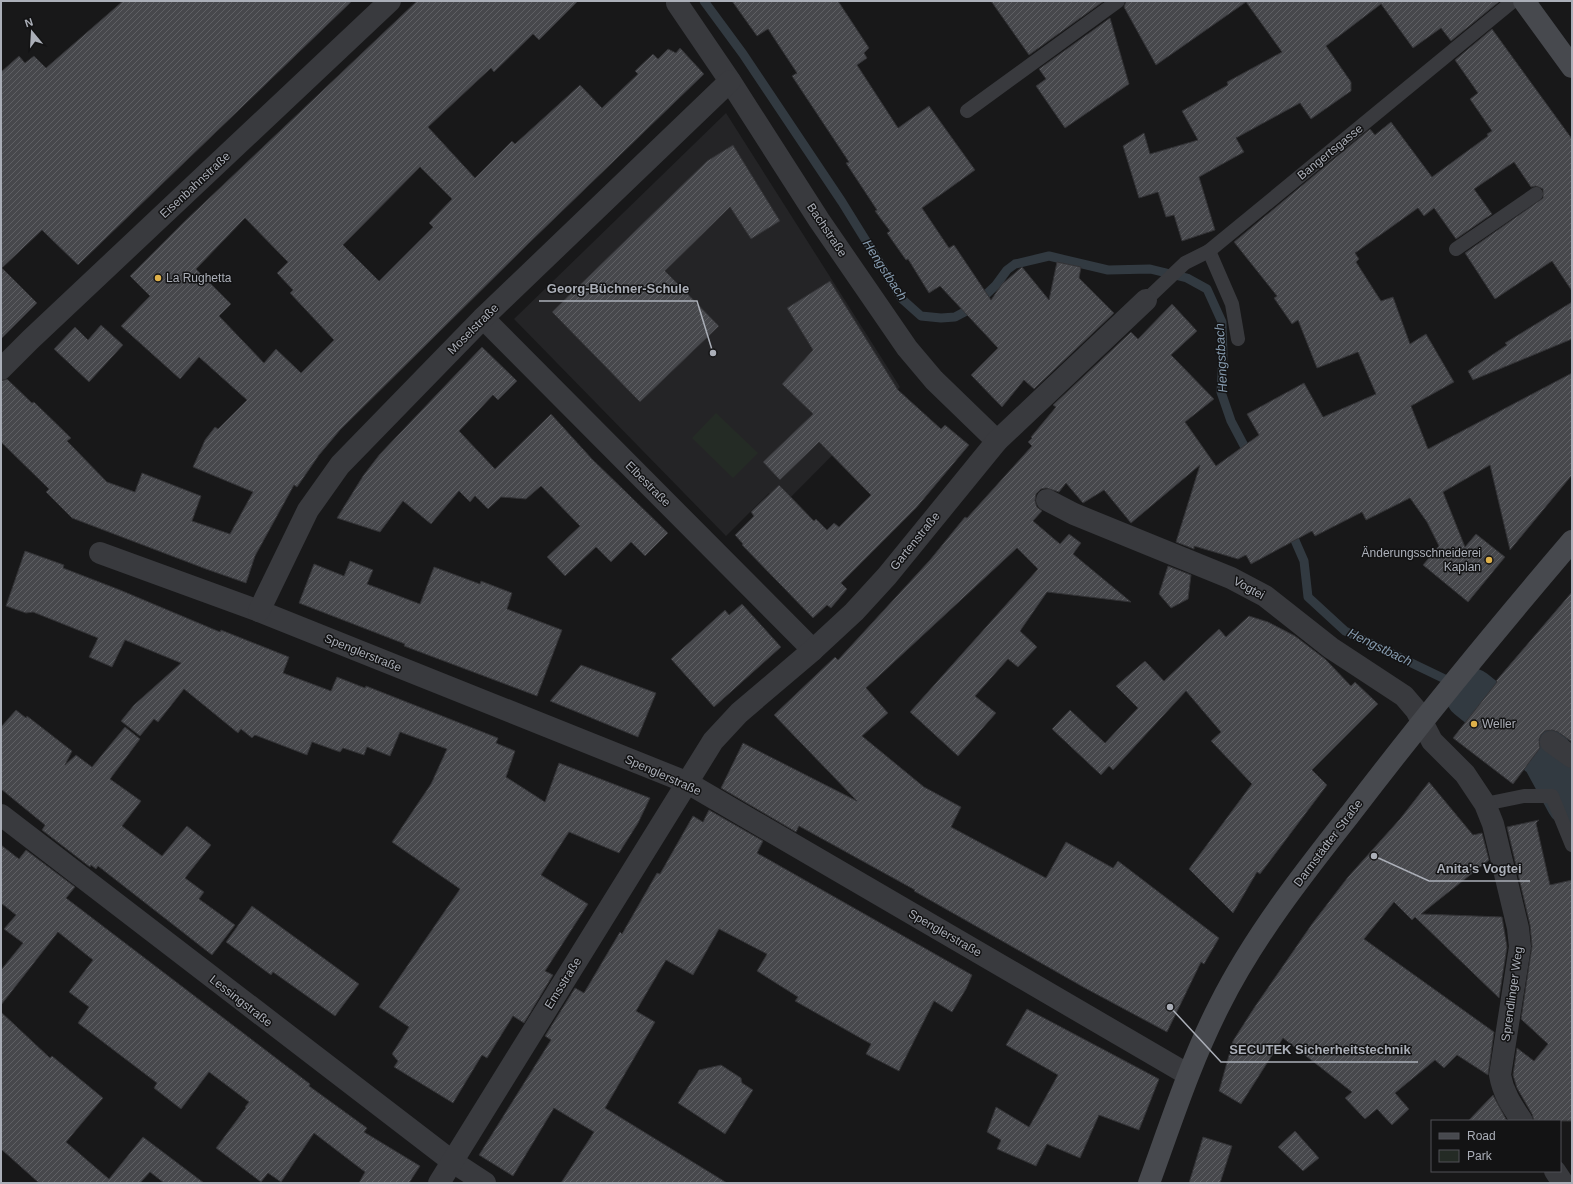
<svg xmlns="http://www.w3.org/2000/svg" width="1573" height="1184" viewBox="0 0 1573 1184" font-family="Arial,sans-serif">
<defs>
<pattern id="building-hatch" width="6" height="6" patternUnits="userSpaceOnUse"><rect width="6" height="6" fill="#47484c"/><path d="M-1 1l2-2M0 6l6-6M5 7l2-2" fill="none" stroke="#5f6064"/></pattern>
</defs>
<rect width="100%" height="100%" fill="#181819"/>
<path fill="#242426" d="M726 113 900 387 782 506 769 493 726 536 514 319Z"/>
<path fill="#242b25" d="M716 413 758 453 733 478 692 438Z"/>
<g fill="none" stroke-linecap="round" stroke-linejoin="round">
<g stroke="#323a41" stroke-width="9">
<path d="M704 1 743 54 842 202 902 299 921 316 941 318 955 317 972 308 996 285 1007 270 1015 264 1049 256 1108 270 1150 269 1187 278 1207 289 1222 322 1223 356 1221 392 1231 421 1249 455"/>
<path d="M1290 529 1304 561 1308 597 1345 631 1451 682 1471 694"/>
</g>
<path stroke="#323a41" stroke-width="52" d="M1471 694 1547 755 1572 801"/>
</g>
<g fill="url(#building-hatch)" stroke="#323235" fill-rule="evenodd">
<path d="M123 1H352L78 265 42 230 2 268 37 303 1 339V72L19 56 25 63 34 56 46 68Z"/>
<path d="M417 1H578L539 40 533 34 494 72 491 68 428 127 475 178 512 141 515 144 580 85 602 108 638 74 635 71 653 54 658 59 668 49 676 53 680 48 704 74 529 243 340 430 319 455 297 487 294 485 255 556 246 583 206 569 72 518 46 492 49 489 1 442V381L7 379 32 403 34 402 71 438 67 441 107 482 135 492 142 473 201 496 192 521 230 534 253 492 193 467 205 440 215 427 218 429 247 400 199 357 180 379 121 326 150 296 130 276 184 222ZM420 167 452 199 429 223 433 227 379 281 343 245ZM245 218 288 262 277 273 293 290 290 293 334 340 301 373 276 349 264 363 219 316 231 304 196 269Z"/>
<path d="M732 1H838L869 48 864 53 867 58 857 65 898 128 929 106 975 170 922 208 949 248 954 245 991 300 1002 284 1022 267 1049 300 1057 262 1081 267 1079 278 1114 313 1034 389 1024 380 1002 407 971 375 998 348 940 286 929 293 908 259 906 260 887 233 890 231 875 211 877 210 846 163 849 162 792 76 797 73 768 29 757 36Z"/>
<path d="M991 1H1104L1029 55Z"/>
<path d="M1126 1H1500L1451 41 1441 28 1413 48 1381 4 1326 46 1351 82V91L1311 119 1300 103 1236 138 1244 152 1199 177 1215 230 1182 241 1174 215 1166 217 1158 192 1139 198 1123 146 1144 133 1150 154 1198 140 1182 111 1228 85 1227 82 1282 52 1246 2 1156 65 1124 7Z"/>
<path d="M1110 18 1129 84 1065 128 1036 86 1046 79 1039 69Z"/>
<path d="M1492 29 1572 139V291L1552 261 1495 299 1465 253 1543 198V189L1536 186 1531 187 1514 162 1474 189 1492 214 1456 239 1434 208 1424 216 1418 208 1355 253 1359 259 1356 262 1381 301 1393 297 1410 344 1426 334 1454 382 1411 406 1428 449 1572 373V475L1510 550 1490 465 1443 492 1465 547 1476 534 1505 557 1468 602 1423 565 1439 546 1427 522 1410 498 1366 520 1362 512 1315 536 1312 531 1251 564 1246 555 1238 559 1194 546V549L1176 542 1200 465 1131 523 1104 490 1083 503 1066 483 1059 492 1046 488 1041 489 1036 494 1035 501 1037 507 1042 511 1033 521 1060 544 1069 534 1081 543 1073 554 1131 602 1047 592 1020 631 1037 647 1018 667 1008 659 975 696 996 713 958 756 910 712 1038 569 1017 548 866 688 888 713 862 736 924 787 961 807 951 827 1046 878 1066 842 1113 868 1118 861 1219 938 1204 964 1201 962 1167 1032 1085 988 914 891 915 890 799 826 796 832 721 788 743 743 857 801 774 715 835 657 838 660 930 560 965 517 967 518 1032 446 1028 442 1032 438 1031 437 1056 407 1053 405 1131 332 1138 339 1172 304 1197 331 1171 355 1214 399 1185 422 1216 466 1259 435 1247 414 1304 383 1323 417 1376 394 1358 352 1317 368 1298 320 1292 324 1274 298 1277 296 1234 242 1370 129 1375 135 1391 122 1432 177 1488 136 1487 134 1492 131 1470 99 1478 93 1455 60Z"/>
<path d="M733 145 780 221 751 239 730 207 665 271 719 326 640 402 552 312 707 161Z"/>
<path d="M830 281 898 390 941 429 945 425 969 445 916 508 841 583 847 589 831 608 827 605 813 618 742 545 743 544 735 535 754 516 751 512 779 485 814 521 816 519 827 530 834 523 839 527 871 495 819 442 780 480 763 462 813 414 782 384 813 350 787 308Z"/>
<path d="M1572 302V339L1473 380 1468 371 1507 345 1505 343Z"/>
<path d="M101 325 123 345 89 382 54 349 75 327 88 340Z"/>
<path d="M482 347 517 381 498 400 493 395 459 431 495 469 551 414 592 459 668 533 645 556 631 542 611 562 596 547 565 576 547 557 580 526 541 486 526 499 501 497 488 509 475 496 470 502 459 491 431 524 403 501 380 532 337 518 363 476 380 454Z"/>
<path d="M25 551 64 565 63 568 120 590 220 632 221 630 289 657 283 673 331 691 337 677 365 688 366 686 498 738 496 743 515 751 506 777 545 802 559 763 650 798 638 823 619 853 569 832 541 875 588 904 545 971 553 975 524 1023 513 1016 487 1058 482 1055 453 1103 394 1067 398 1061 392 1054 409 1027 379 1007 460 889 392 842 431 784 447 749 400 732 390 756 367 747 364 755 343 748 340 752 312 742 307 755 255 735 252 738 241 729 238 733 184 689 158 722 154 719 140 736 121 721 134 705 181 663 125 640 112 667 89 657 98 638 33 612 26 613 6 606Z"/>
<path d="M350 561 373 570 367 584 420 604 434 567 480 584 481 581 512 593 507 609 562 630 537 696 404 646 405 644 299 603 314 564 344 576Z"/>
<path d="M1168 566 1191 575 1188 599 1171 608 1159 594Z"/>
<path d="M1572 592V742L1558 732 1552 730 1545 731 1541 735 1539 740 1540 748 1513 784 1453 738 1497 682 1496 681Z"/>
<path d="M742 604 781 647 714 707 671 659 725 610 729 615Z"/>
<path d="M1249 616 1268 622 1295 636 1325 659 1351 686 1355 682 1378 704 1312 770 1327 785 1260 874 1257 872 1233 913 1189 869 1252 784 1211 741 1221 732 1186 691 1113 770 1109 766 1101 775 1052 729 1070 710 1105 743 1138 708 1116 686 1145 661 1164 681 1219 629 1226 637Z"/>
<path d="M581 665 656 693 638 737 550 701Z"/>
<path d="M16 710 26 718 27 716 72 751 65 765 76 755 92 767 125 727 140 739 110 779 141 801 122 826 162 856 187 826 211 845 185 878 204 892 199 899 235 925 212 955 98 866 96 869 91 865 90 867 42 830 45 825 1 789V727Z"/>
<path d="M1429 782 1473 835 1482 833 1489 860 1421 914 1502 917 1507 947 1499 998 1415 917 1412 920 1394 902 1364 939 1494 1032 1488 1075 1457 1055 1444 1068 1435 1060 1395 1093 1409 1109 1392 1125 1377 1109 1365 1119 1345 1098 1352 1092 1283 1038 1241 1104 1219 1091 1233 1041 1254 1008 1312 924 1348 877 1400 819Z"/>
<path d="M709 810 763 841 757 853 972 975 966 989 952 1012 934 1001 899 1071 866 1054 871 1044 795 1001 798 997 757 971 767 954 719 929 693 975 666 960 636 1011 655 1022 605 1108 727 1183H561L594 1132 554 1108 513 1176 479 1155 551 1040 545 1036 575 988 584 993 620 932 622 934 657 873 660 874 693 816 703 822Z"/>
<path d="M1539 820 1536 823 1550 885 1572 880V1121H1534L1532 1114 1517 1088 1513 1075 1517 1048 1534 1061 1548 1044 1521 1019 1532 946 1530 925 1507 827Z"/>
<path d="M1 845 19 859 26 850 75 887 66 898 310 1084 309 1086 367 1128 364 1132 420 1166 409 1183H359L365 1172 314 1133 281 1182 268 1173 261 1182 216 1148 246 1108 245 1107 249 1102 209 1072 181 1109 154 1088 157 1083 78 1023 89 1007 69 992 93 960 58 932 1 1005V970L23 943 4 929 16 915 1 903Z"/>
<path d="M252 906 359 984 335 1016 273 972 271 975 226 942Z"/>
<path d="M1027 1009 1159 1079 1139 1130 1099 1115 1080 1158 1047 1144 1036 1166 997 1149 1001 1140 987 1132 996 1107 1029 1127 1058 1075 1006 1045Z"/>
<path d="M1 1012 50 1058 52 1056 103 1098 66 1142 109 1179 143 1137 204 1183H164L150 1172 140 1183H39L1 1149Z"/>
<path d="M721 1065 741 1078 742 1083 753 1090 725 1134 678 1103 699 1070Z"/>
<path d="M1493 1095 1507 1121H1468Z"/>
<path d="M1295 1131 1319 1158 1303 1171 1278 1147Z"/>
<path d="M1203 1137 1232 1146 1220 1183H1189Z"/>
</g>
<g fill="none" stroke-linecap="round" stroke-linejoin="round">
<g stroke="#393a3e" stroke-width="14">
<path d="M967 111 1118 1"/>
<path d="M1456 249 1536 194"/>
<path d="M1209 251 1232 304 1238 339"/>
<path d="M1146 300 1185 263 1209 251 1513 1"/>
<path d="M1485 804 1524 796H1552L1572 845"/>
</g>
<g stroke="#393a3e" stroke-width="22">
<path d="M677 3 730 81 819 220 907 348 934 380 997 441"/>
<path d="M483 318 813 650"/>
<path d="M1 369 30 340 390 1"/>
<path d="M1047 500 1074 514 1231 578 1265 596 1331 648 1404 696 1416 710 1432 741 1465 774 1485 804 1493 824 1518 928 1520 947 1500 1075C1503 1093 1512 1106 1522 1121"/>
<path d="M100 553 259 611 686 782 1187 1074"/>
<path d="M259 611 308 510 340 465 483 318 730 81"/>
<path d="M1551 742 1572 757"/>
<path d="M1 815 453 1162 485 1183"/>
<path d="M1555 1171 1563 1183"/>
<path d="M439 1183 713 741 739 713 813 650 854 612 887 576 997 441 1146 300"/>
</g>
<g stroke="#47494e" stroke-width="22">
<path d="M1524 1 1572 67"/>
<path d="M1149 1183C1171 1123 1190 1063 1219 1006 1254 936 1303 874 1351 813 1422 720 1496 630 1572 541"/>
</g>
</g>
<g fill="#dfb14a" stroke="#131314" stroke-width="1.5">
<circle cx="158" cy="278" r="4"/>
<circle cx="1489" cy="560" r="4"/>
<circle cx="1474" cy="724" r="4"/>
</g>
<g text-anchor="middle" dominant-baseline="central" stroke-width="3" stroke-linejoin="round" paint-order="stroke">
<g font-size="12" fill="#abafb8" stroke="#131314">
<text transform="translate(1330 152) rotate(-39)">Bangertsgasse</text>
<text transform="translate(195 185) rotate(-43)">Eisenbahnstraße</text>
<text transform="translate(827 230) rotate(56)">Bachstraße</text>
<text transform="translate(473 329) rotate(-45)">Moselstraße</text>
<text transform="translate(648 484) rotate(45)">Elbestraße</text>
<text transform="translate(915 541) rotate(-51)">Gartenstraße</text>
<text transform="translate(1249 588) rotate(29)">Vogtei</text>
<text transform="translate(363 653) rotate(22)">Spenglerstraße</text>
<text transform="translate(663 775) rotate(24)">Spenglerstraße</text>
<text transform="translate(1328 843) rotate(-53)">Darmstädter Straße</text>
<text transform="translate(945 933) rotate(30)">Spenglerstraße</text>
<text transform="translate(563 983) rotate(-58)">Emsstraße</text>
<text transform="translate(1512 994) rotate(-82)">Sprendlinger Weg</text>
<text transform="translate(241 1001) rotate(38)">Lessingstraße</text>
</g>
<g font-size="12" fill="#abafb8" stroke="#131314" text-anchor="start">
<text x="166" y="278">La Rughetta</text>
<text x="1481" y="553" text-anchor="end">Änderungsschneiderei<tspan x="1481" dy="14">Kaplan</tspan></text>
<text x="1482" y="724">Weller</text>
</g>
<g font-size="13" font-style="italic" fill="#869baf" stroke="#131314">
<text transform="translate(885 270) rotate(57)">Hengstbach</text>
<text transform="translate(1221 358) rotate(-93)">Hengstbach</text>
<text transform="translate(1380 647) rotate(26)">Hengstbach</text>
</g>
</g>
<path fill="none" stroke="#abafb8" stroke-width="1.5" d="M713 353L697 301H539M1374 856L1429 881H1530M1170 1007L1221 1062H1418"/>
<g fill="#abafb8" stroke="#131314" stroke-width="1.5">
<circle cx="713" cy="353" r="4"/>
<circle cx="1374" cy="856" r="4"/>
<circle cx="1170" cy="1007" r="4"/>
</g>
<g font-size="13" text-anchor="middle" font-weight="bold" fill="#abafb8" stroke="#131314" stroke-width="3" stroke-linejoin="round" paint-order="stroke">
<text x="618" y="293">Georg-Büchner-Schule</text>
<text x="1479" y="873">Anita's Vogtei</text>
<text x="1320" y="1054">SECUTEK Sicherheitstechnik</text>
</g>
<rect width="1573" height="1184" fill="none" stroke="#abafb8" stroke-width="4"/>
<rect x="1431" y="1120" width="130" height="52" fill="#131314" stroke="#505156"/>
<rect x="1439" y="1133" width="20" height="6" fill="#47494e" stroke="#505156"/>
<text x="1467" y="1140" font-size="12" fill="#abafb8">Road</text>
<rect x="1439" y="1150" width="20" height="12" fill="#242b25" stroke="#505156"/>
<text x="1467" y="1160" font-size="12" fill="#abafb8">Park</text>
<g transform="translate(32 32) rotate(342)" stroke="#131314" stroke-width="3" paint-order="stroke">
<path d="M0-3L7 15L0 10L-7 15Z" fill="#abafb8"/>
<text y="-6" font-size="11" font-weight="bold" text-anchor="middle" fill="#abafb8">N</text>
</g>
</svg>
